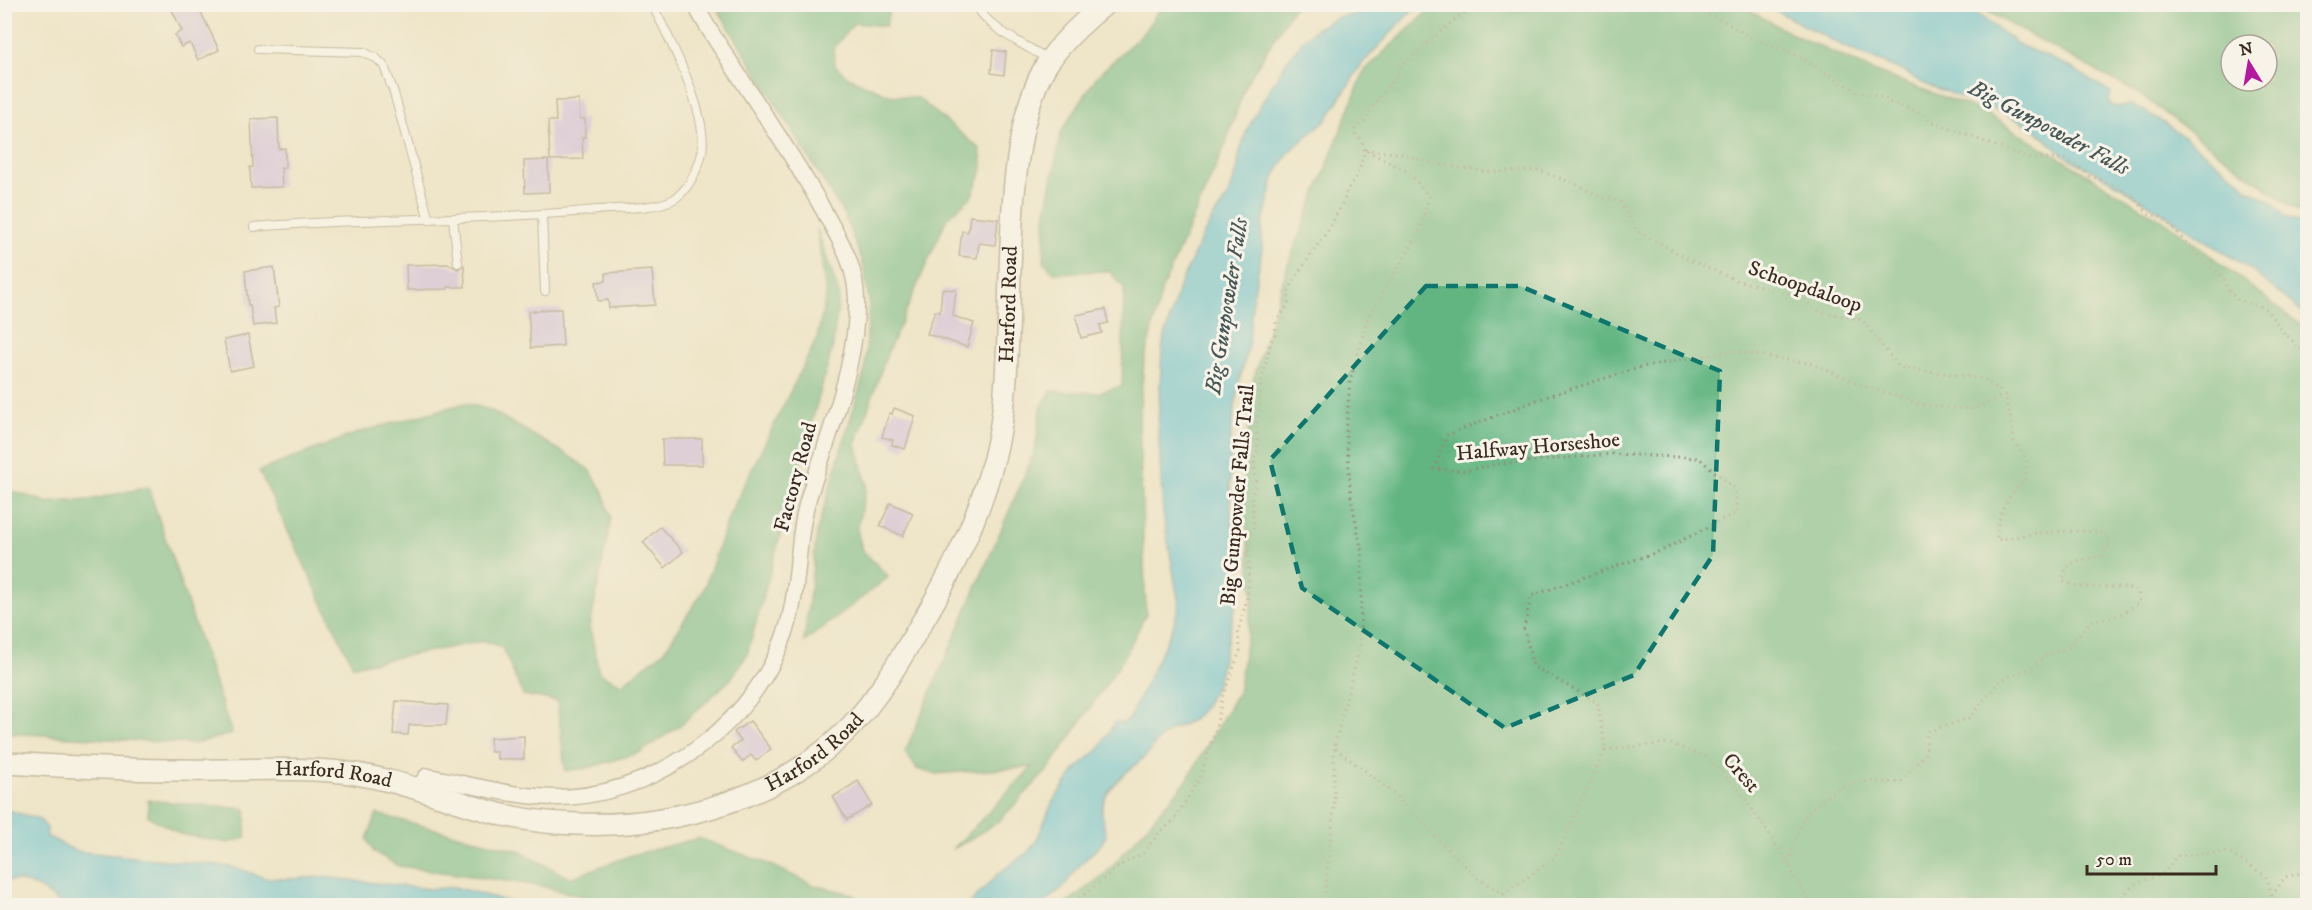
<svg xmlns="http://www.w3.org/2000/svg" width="2312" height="910" viewBox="0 0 2312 910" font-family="'IM FELL DW Pica',serif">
<rect width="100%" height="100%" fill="#f7f3e8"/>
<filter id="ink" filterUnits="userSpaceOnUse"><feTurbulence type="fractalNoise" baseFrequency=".0167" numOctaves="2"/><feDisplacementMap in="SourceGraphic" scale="12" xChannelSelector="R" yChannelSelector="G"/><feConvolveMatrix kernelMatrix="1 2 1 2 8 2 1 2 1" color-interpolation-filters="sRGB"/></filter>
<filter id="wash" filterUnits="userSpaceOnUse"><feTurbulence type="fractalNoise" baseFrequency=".008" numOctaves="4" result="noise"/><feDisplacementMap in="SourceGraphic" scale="24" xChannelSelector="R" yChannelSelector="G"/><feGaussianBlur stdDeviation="1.35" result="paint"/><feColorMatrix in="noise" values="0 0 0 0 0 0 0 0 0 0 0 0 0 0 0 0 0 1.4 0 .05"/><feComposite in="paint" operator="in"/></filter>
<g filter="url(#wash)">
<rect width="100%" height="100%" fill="#efe5c9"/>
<g fill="#62b581" stroke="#4e7050" stroke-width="1.5" fill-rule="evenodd">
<path d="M715 5H890L886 26 854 23 833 49 835 65 848 77 889 95 918 98 980 149 983 169 971 197 947 218 887 354 856 444 867 484 857 529 862 550 889 577 804 642 817 531 865 370 869 301 863 263 843 213Z"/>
<path d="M1163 5H1295L1246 84 1225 146 1162 289 1144 362 1139 420 1146 614 1122 661 1048 770 998 822 952 850 1032 767 934 774 917 769 905 752 1035 451 1041 408 1051 391 1098 393 1122 386 1124 288 1109 271 1055 273 1044 262 1045 217 1061 132 1097 76 1142 34Z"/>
<path d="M1434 5H1740L1788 32 1878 73 1982 111 2171 225 2307 330V905H1064L1107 872 1187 780 1238 692 1253 597 1243 492 1252 384 1287 267 1364 71Z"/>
<path d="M1975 5H2307V218L2139 94ZM2231 45H2267V81H2231Z"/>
<path d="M817 229 839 294 833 346 747 655 731 679 681 725 641 752 588 768 565 771 557 701 523 695 502 647 484 641 353 666 259 471 360 432 465 403 490 410 566 454 591 471 603 492 611 518 590 627 599 673 622 684 664 651 703 591 730 513 817 338 826 296Z"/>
<path d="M148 487 232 734 193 744 5 733V489L47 502 89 500Z"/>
<path d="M148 800 246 809V838L228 843 180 834 148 816Z"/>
<path d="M377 814 517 850 570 878 632 855 699 838 771 865 813 885 853 894 862 905H615L541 886 398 866 374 852 367 839Z"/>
</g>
<g fill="#5cc1da" stroke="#4c767c" stroke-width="1.5">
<path d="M1376 5H1417L1361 65 1328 118 1289 152 1275 175 1262 226V250L1253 297 1248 348 1240 378 1231 431 1230 495 1237 583V600L1217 684 1202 711 1192 720 1171 730 1156 742 1148 754 1121 777 1108 793 1102 806V817L1106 836 1102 843 1077 868 1064 886 1042 905H968L999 873 1028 852 1036 842 1053 801 1077 768 1098 750 1115 722 1123 723 1129 719 1173 627 1179 605 1163 513 1158 424 1162 347 1179 287 1202 237 1214 216 1227 198 1237 171 1240 151 1247 130 1259 107 1287 61 1304 39 1315 29 1340 16 1358 14Z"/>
<path d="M1765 5H1951L1980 16 2019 45 2066 65 2111 92 2109 100 2111 105 2118 107 2132 105 2145 111 2176 131 2243 183 2247 189 2271 201 2284 216 2307 226V316L2246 266 2114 182 2066 157 2032 127 2004 113 1922 83 1905 72 1845 47Z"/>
<path d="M4 809 39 819 47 828V837C60 841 67 849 82 852L218 865 237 868 265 878 289 879 322 877 431 889 455 887 521 905 117 906C106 898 79 910 63 905 58 904 53 897 48 894 36 885 20 879 5 881Z"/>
</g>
<g id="blocks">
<g fill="#cab4e8">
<path d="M183 4H197L219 50 198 60 190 43 181 47 175 35 182 31 172 10Z"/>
<path d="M993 50 1006 52 1004 75 991 73Z"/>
<path d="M579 100 580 119H585V137H582L583 159 550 160 548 121H556L555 101Z"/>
<path d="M278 118 279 149 285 148V168H281L282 187 251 188 250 167H253L251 119Z"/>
<path d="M548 160 549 192 525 193 524 161Z"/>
<path d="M970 216 998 219 995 245 979 243 977 258 959 256 962 231 968 232Z"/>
<path d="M448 264 458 269 464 265 465 287H448V289L407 290 406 265Z"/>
<path d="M274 267 279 307 274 308 276 323 253 326 250 305H248L245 271Z"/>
<path d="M652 270 655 305 609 308 608 300 598 301 596 282 606 281V273Z"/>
<path d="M942 289 956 290 953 316 974 323 967 347 927 334 935 311 940 312Z"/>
<path d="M549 309H561L563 346 531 348 528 312Z"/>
<path d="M1106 309 1108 323 1100 325 1102 333 1081 338 1076 315Z"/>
<path d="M248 335 254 366 230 371 224 340Z"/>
<path d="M894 408 915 416 905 449 892 445 893 440 882 437 889 413 892 414Z"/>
<path d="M662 439H702V465H663Z"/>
<path d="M890 503 913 513 903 536 880 526Z"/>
<path d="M660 527 683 552 665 568 643 542Z"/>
<path d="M396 701 448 705 446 725H409L408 735 393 734Z"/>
<path d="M750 721 771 749 756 761 751 755 742 762 731 748 741 741 734 732Z"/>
<path d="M524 736V759H497V752H491L490 738Z"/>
<path d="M858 781 872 805 847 820 833 797Z"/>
</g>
</g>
</g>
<g filter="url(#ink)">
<use href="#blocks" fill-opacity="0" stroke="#958874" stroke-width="1.5"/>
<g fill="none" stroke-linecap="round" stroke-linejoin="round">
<g stroke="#958874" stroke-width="10">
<g id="service">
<path d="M976 4C986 28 1027 46 1048 59"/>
<path d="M258 49 363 52 376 58 384 66 394 93 429 220"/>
<path d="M542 215 545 291"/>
<path d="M453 219 458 263"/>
<path d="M254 227C369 217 484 221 598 210 619 208 656 209 674 199 687 191 697 171 701 157 712 119 670 40 652 4"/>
</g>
</g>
<g stroke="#958874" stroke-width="18">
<path id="minor" d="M418 788 427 776C473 785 523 800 570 797 665 790 758 719 787 628 800 585 796 539 809 496 828 437 869 334 853 274 848 252 835 232 825 213 796 159 760 109 727 57 716 40 704 23 695 4"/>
</g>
<g stroke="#958874" stroke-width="24">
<g id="secondary">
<path id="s1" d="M4 763C63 766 122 770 180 770 230 771 281 767 331 771 385 775 434 795 485 810 514 819 546 823 576 824 673 828 784 798 852 725 883 692 904 652 927 614 959 559 987 499 999 436 1007 395 1007 353 1009 311 1011 241 1010 123 1047 64 1062 41 1083 22 1105 4"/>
</g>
</g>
<g stroke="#958874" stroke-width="3" stroke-dasharray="1.5 4.5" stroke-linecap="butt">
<path d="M1686 4 1726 22 1748 36 1799 56 1858 92 1888 99 1890 102 1916 111 1937 124 2031 159H2064L2073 162 2090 176 2117 186 2138 202 2149 214 2161 217 2172 226 2195 253 2223 277 2228 290 2238 300 2265 308 2285 334 2308 355"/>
<path d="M1365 150 1398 153 1432 163 1487 172 1538 170 1578 185 1600 197 1620 201 1637 231 1692 261 1736 280 1802 297 1814 310 1862 320 1899 367 1984 379 2005 395 2011 420 2014 441 2027 460 2026 478C2007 499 1997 510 1997 540 2033 533 2068 528 2104 533L2110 543 2102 556 2076 561 2066 567 2063 581C2087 593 2112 583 2137 590L2140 602 2120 615 2091 621 2068 647 2045 656 2032 668 2001 680 1969 718 1927 732 1926 753 1901 782C1881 784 1861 777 1842 787 1832 792 1817 803 1809 812 1800 822 1788 855 1791 868 1795 884 1805 894 1816 906"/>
<path d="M1367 151 1409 172 1429 197 1418 235 1368 317 1350 382 1346 429 1351 497 1362 553 1360 646 1334 747 1392 792 1476 877 1503 894 1509 906"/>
<path d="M1605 750 1667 743 1707 757 1740 791 1790 865"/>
<path d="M1325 893 1334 806V747"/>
<path d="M1503 894 1555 858 1605 750 1598 703 1533 666 1524 629 1531 596 1663 550 1737 512 1735 489 1699 458 1612 454 1498 464 1464 471 1434 469 1447 435 1545 397 1641 367 1733 351 1813 364 1857 383 1922 405 1973 409 2005 395"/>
<path d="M2272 896 2285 877 2308 871"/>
<path d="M1070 906 1121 865 1143 853 1159 833 1174 820 1200 778 1216 728 1222 698 1240 651 1238 632 1248 595 1249 535 1254 528 1252 495 1256 485 1254 460 1258 449 1256 424 1260 409 1259 393 1271 341 1275 334 1276 322 1288 305 1289 290 1295 278 1330 227 1345 198 1347 190 1358 174 1365 150 1362 141 1356 135 1354 130 1368 118 1369 112 1396 76 1400 67 1458 17 1482 4"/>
<path d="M2114 906 2133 885 2165 873 2176 856 2227 852 2265 875 2269 884 2273 906"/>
</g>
<use href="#service" stroke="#fff" stroke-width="8"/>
<use href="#minor" stroke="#fff" stroke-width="15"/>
<use href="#secondary" stroke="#fff" stroke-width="21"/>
</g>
</g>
<path d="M0 0H2312V910H0ZM1426 286H1520L1720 371 1713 555 1634 675 1505 728 1302 588 1270 460Z" fill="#efe5c9" fill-opacity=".55" fill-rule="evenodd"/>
<path fill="none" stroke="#0f766e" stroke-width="4.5" stroke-dasharray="12 8" stroke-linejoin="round" d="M1426 286H1520L1720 371 1713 555 1634 675 1505 728 1302 588 1270 460Z"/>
<g text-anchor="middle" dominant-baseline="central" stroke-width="6" stroke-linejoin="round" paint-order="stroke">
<g font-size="21" fill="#3b2a1e" stroke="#f7f3e8">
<text transform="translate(1805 287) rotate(19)">Schoopdaloop</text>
<text stroke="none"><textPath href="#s1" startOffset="1340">Harford Road</textPath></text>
<text transform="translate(1538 447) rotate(-5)">Halfway Horseshoe</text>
<text transform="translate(796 477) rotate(-75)">Factory Road</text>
<text transform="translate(1238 495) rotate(-85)">Big Gunpowder Falls Trail</text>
<text stroke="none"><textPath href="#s1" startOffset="834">Harford Road</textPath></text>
<text transform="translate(1741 773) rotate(49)">Crest</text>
<text stroke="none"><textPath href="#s1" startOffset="330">Harford Road</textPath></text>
</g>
<g font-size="22" font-style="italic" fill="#455756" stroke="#f7f3e8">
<text transform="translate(2049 128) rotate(28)">Big Gunpowder Falls</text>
<text transform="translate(1227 306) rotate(-81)">Big Gunpowder Falls</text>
</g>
</g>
<rect width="2312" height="910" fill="none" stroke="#f7f3e8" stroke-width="24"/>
<g transform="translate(2249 63) rotate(349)"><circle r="28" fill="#f7f3e8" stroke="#aca397" stroke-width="1.5"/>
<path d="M0-4.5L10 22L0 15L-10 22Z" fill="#b5179e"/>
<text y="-9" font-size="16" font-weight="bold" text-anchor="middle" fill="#3b2a1e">N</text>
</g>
<path d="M2087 865v9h129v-9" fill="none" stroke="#3b2a1e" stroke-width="3"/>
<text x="2096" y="865" font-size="18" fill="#3b2a1e" stroke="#f7f3e8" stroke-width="4.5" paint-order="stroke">50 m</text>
</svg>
